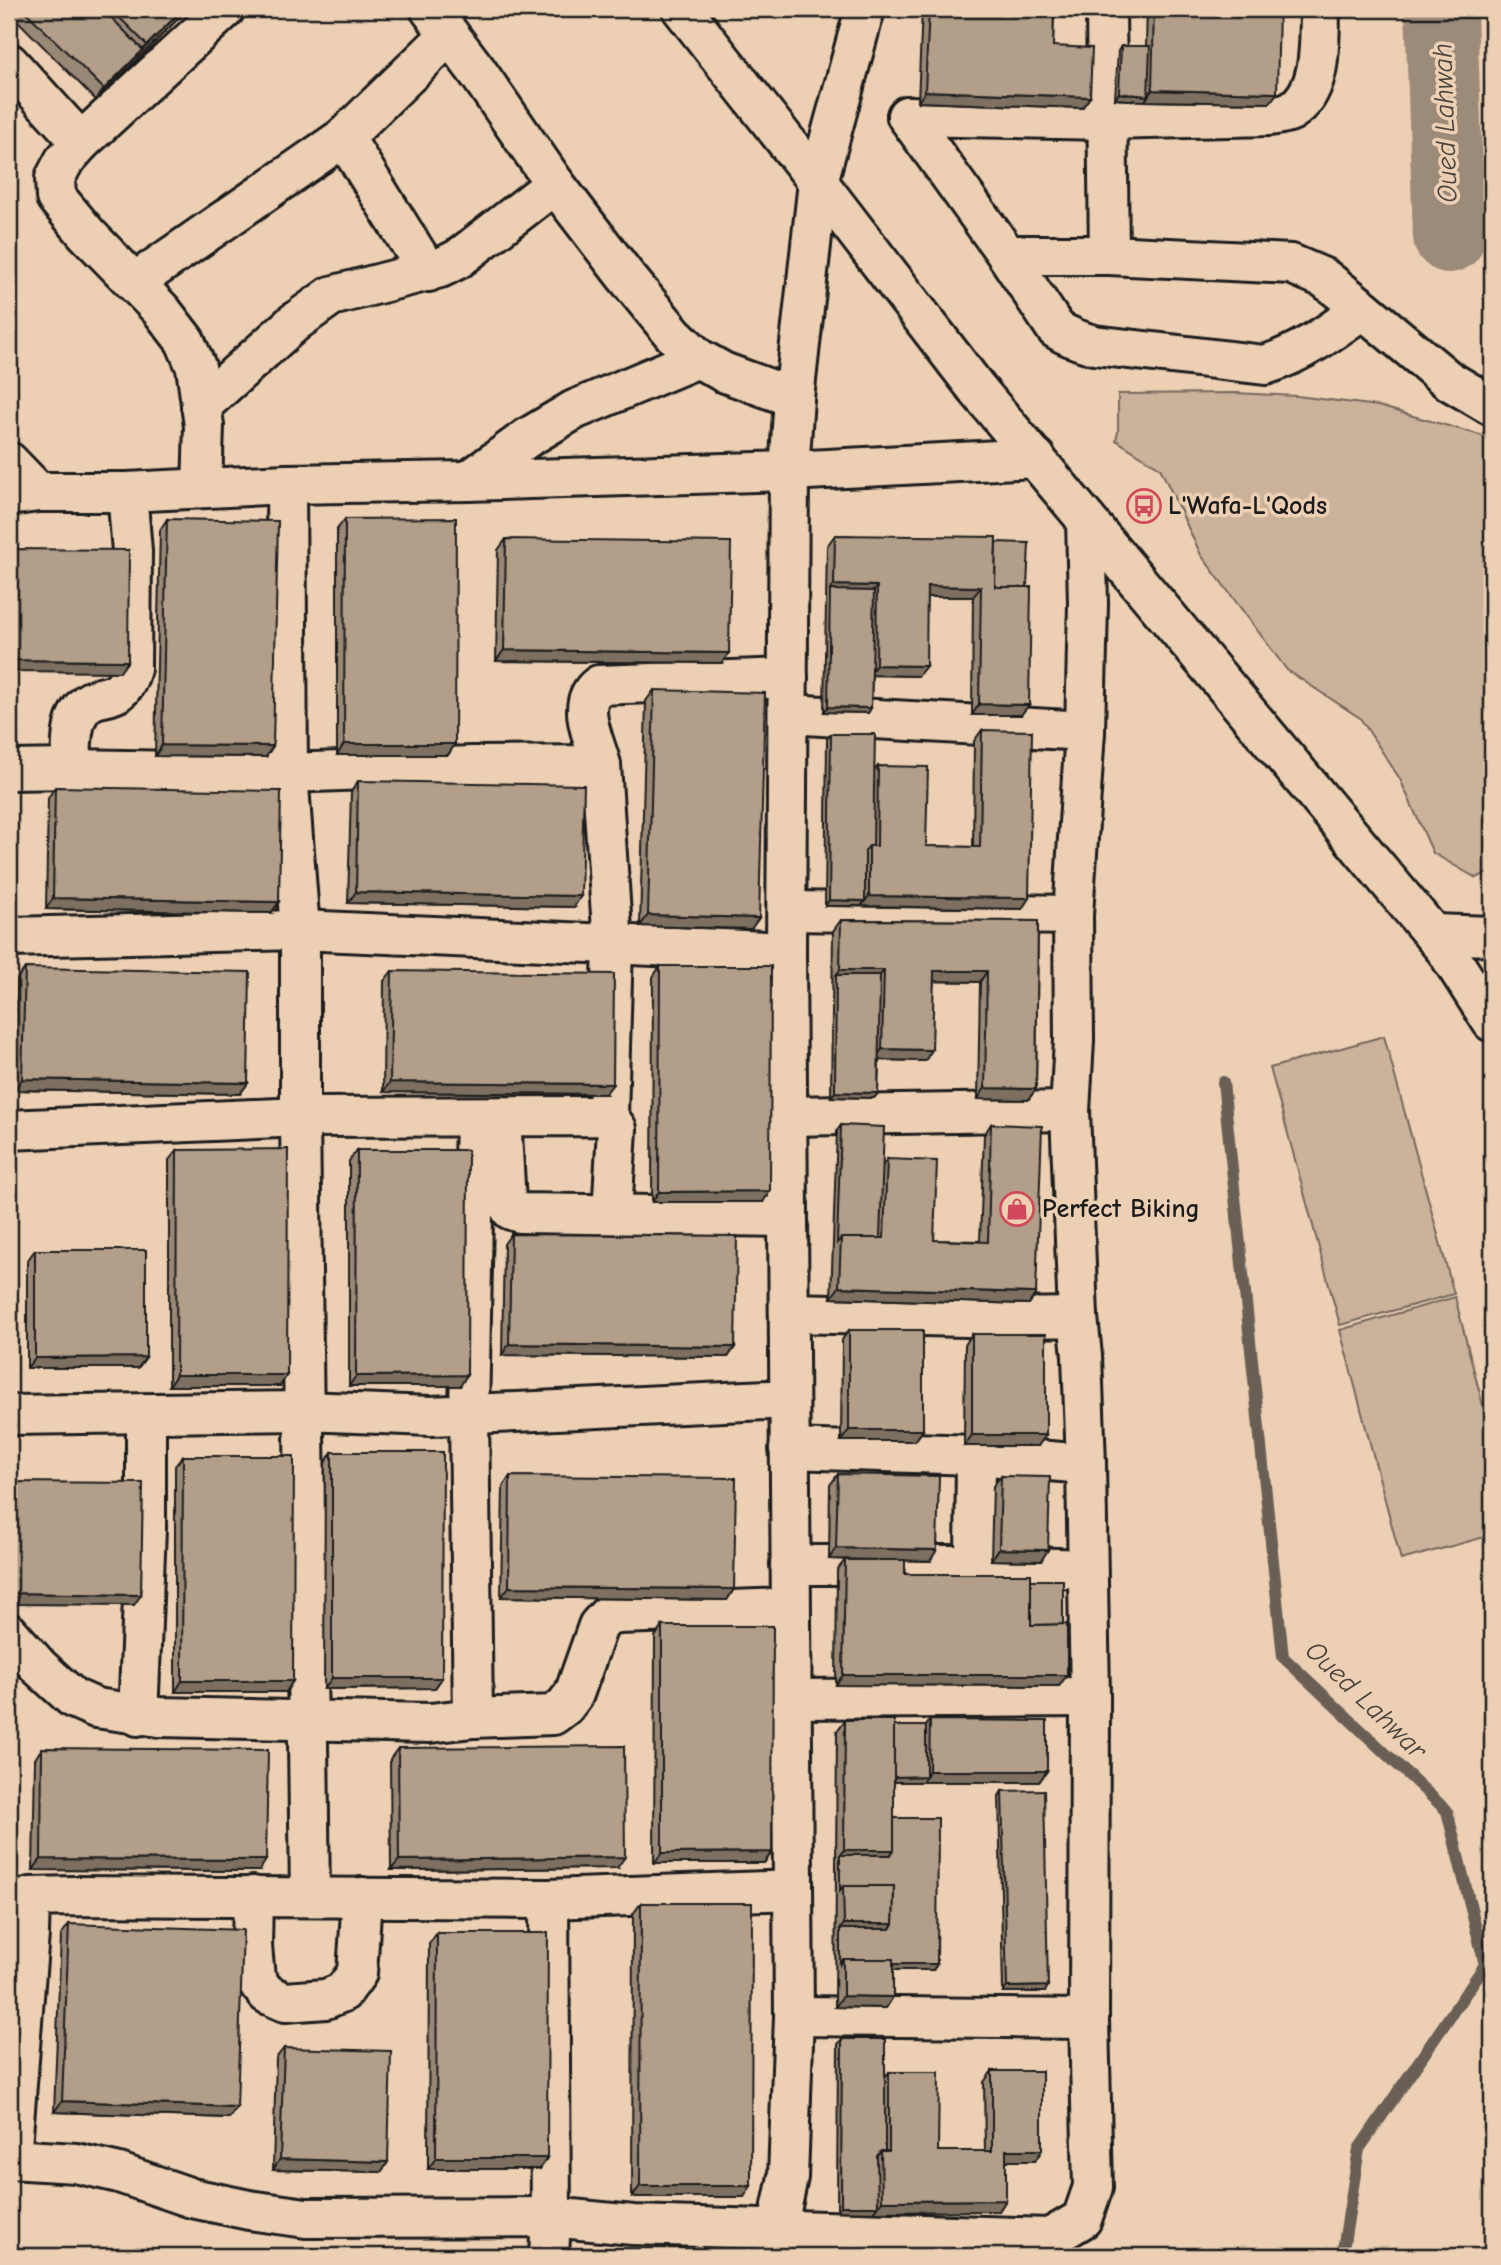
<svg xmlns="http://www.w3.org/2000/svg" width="1501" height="2265" viewBox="0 0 1501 2265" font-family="'Comic Neue',sans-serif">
<rect width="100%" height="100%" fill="#edd0b4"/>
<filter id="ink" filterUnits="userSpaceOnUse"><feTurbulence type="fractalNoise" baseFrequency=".0143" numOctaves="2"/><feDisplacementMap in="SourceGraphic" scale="14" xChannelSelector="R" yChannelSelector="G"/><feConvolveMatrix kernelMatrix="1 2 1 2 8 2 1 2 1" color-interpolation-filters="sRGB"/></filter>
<g filter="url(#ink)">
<g fill="#cbb29b" stroke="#74675c" stroke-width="2">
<path d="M1235 393 1297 396 1378 406 1480 435 1492 442V871L1476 878 1433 853 1400 779 1360 718 1287 670 1201 555 1160 468 1116 440 1118 432V394Z"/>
<path d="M1384 1036 1454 1294 1340 1325 1270 1068Z"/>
<path d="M1455 1297 1492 1441V1535L1401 1560 1340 1330Z"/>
</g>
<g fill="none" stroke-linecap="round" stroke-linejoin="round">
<path stroke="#695f54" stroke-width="12" d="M1223 1082 1283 1657 1447 1811 1485 1965 1359 2149 1342 2256"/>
<path stroke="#9d8b7a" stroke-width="72" d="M1441 9 1449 237"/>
<g stroke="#1c1c1c" stroke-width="44">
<g id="minor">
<path d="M430 9 477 71 555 184 624 274 674 335 698 358 723 372 794 398"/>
<path d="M682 9 818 182 977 389 1446 950 1492 1022"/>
<path d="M1106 9 1109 255"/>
<path d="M9 63 81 142 64 161 55 178 56 197 87 234 162 311 185 341 196 367 204 426 202 488"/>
<path d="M907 116 1007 255H1109L1291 264 1324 278 1363 309"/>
<path d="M907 116 1108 120 1269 116C1276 115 1285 114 1291 111 1323 91 1319 43 1320 9"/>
<path d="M344 137 428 272"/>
<path d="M81 142 225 9"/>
<path d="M1007 255 1056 329C1068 337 1080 341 1094 345L1265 365C1302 353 1331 332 1363 309L1448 380 1492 406"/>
<path d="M135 282 344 137 449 35"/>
<path d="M201 406 295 322 331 296 440 268 458 259 555 184"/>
<path d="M9 462 38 492"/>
<path d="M468 481 527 438 574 410 698 358"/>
<path d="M286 484 288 773 300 930V1117L310 1897"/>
<path d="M9 496 38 492H127L286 484 468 481 789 471 1036 458"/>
<path d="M788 714 1085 731"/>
<path d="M601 765C595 741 574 704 599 685L788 678"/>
<path d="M71 769C72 752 70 728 79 713 95 685 120 711 131 669L132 551 127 492"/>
<path d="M9 770 71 769 288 773 472 766 601 765 613 945 608 1116"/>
<path d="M787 911 1073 915"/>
<path d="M1433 934 1492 936"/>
<path d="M9 937 300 930 786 952"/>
<path d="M787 1116 1070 1111"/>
<path d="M501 1117 506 1202 511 1210 520 1213 788 1217"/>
<path d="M9 1130 300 1117 608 1116 617 1129 612 1214"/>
<path d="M1078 1317 1070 1111 1074 1040 1073 915 1085 731 1088 604 1086 520"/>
<path d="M9 1415 305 1411 431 1416 789 1399"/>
<path d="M789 1449 976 1455 1086 1464"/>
<path d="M790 1565H975L1086 1569"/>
<path d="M975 1565 976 1455"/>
<path d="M9 1633 39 1667 73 1698 96 1708 159 1717 430 1723 473 1718 553 1715 565 1706 574 1694 598 1626 607 1616 619 1614 790 1608"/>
<path d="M792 1699 1090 1697"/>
<path d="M138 1716 146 1529V1414"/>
<path d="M473 1718 469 1414 475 1117"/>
<path d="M253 1896 252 1946 255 1979 267 1994 285 2002 326 1999 343 1992 357 1973 362 1897"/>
<path d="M794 2016 1089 2019"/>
<path d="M9 2159 76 2163 119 2173 192 2198 249 2210 306 2218 551 2217 633 2225 1050 2238 1082 2219 1093 2187 1089 2019 1090 1697 1086 1464 1082 1356 1078 1317 1011 1318 789 1313"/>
<path d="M11 2159 29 1934 30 1897 74 1896 549 1899 793 1890"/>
<path d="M775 2254 777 2230 788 2177 794 2016 786 952 789 471 794 398 818 182 865 9"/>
<path d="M549 2256 551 2217 549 1899"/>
</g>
</g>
<use href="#minor" stroke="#edd0b4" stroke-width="38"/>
</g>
<g fill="#9a8877" stroke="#1c1c1c" stroke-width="2">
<path d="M11 9H188L96 100 9 12Z"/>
<path d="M922 9H1054L1053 46 1090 97 1082 108 918 102Z"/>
<path d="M1147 9H1279L1270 103 1145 101 1115 99 1118 51 1121 46H1146Z"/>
<path d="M167 519 273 746 266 757 155 756 160 530Z"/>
<path d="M345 519 455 744 448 755H337V529Z"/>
<path d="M835 535 996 542 1021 715H972L973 597H927L918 676 872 675 871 708 868 713 824 712 827 546Z"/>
<path d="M506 539 729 653 722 663 496 661 498 550Z"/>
<path d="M654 690 751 929 640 926 646 701Z"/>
<path d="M982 730 1022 909 825 906 827 739 831 734 874 771 878 766 926 846 973 847 974 741Z"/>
<path d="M358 781 574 907 348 903 351 792Z"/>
<path d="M55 787 271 913 46 909 48 798Z"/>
<path d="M841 920 1038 921 1036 1089 1028 1100 978 1099 980 982 934 981 925 1061 879 1060 878 1093 874 1098 831 1097 833 931Z"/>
<path d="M660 966 763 1202H652L653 977Z"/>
<path d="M25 968 248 1083 240 1094 14 1090 17 979Z"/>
<path d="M392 971 605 1094 383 1092 384 981Z"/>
<path d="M991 1124 1036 1293 1029 1304 831 1298 837 1131 841 1125 883 1165 887 1159 934 1240 980 1241 984 1135Z"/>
<path d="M177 1150 280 1386H169V1160Z"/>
<path d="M357 1150 460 1386H349V1161Z"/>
<path d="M511 1234 735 1347 728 1357 502 1355 504 1244Z"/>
<path d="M35 1250 146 1357 138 1368H27V1261Z"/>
<path d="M849 1330 923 1430 915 1441H841L842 1340Z"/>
<path d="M972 1334 1038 1446H964L965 1345Z"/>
<path d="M332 1452 442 1678 435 1688 324 1689 325 1463Z"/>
<path d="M183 1456 286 1692H175V1466Z"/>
<path d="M838 1474 930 1561 905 1560V1574L1031 1580 1063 1624 1067 1675 1059 1686 836 1685 837 1570 845 1560H861L829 1559 830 1485Z"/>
<path d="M510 1476 734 1589 727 1600 501 1597 503 1487Z"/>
<path d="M1001 1476 1041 1561 991 1560 993 1486Z"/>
<path d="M662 1626 772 1852 764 1863H654L655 1637Z"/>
<path d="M845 1720 894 1726H926L930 1720 1047 1771 1039 1782H894V1818L933 1970H893V1997L886 2008 835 2007 837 1731Z"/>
<path d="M42 1748 259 1871 33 1870 35 1759Z"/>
<path d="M398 1748 617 1868 391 1870 390 1759Z"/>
<path d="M1002 1791 1045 1992H1003L999 1796Z"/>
<path d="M641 1903 744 2197H632L633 1914Z"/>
<path d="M69 1924 237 2107 229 2118 54 2112 61 1935Z"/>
<path d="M437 1933 547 2158 540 2169H428L429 1944Z"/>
<path d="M842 2039 885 2077 889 2072 938 2151H985L984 2082 992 2071 1035 2161H1006V2200L999 2211H837L838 2044Z"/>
<path d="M284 2048 388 2162 381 2172 273 2170 276 2058Z"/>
</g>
<g fill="#7d6f61" stroke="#1c1c1c" stroke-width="2">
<path d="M183 9H188L96 100 104 89Z"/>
<path d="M1152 90 1277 93 1270 103 1145 101Z"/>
<path d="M925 91 1090 97 1082 108 918 102Z"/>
<path d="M1119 93 1148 96 1145 101 1115 99Z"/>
<path d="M834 585 877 586 870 596 830 590Z"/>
<path d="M927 586 981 587 973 597H920Z"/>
<path d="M504 650 729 653 722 663 496 661Z"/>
<path d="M9 660 128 661 120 672 9 671Z"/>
<path d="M876 665 926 666 918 676 869 675Z"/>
<path d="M979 704 1029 705 1021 715H972Z"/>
<path d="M828 707 871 708 868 713 824 712Z"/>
<path d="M344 744H455L448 755H337Z"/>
<path d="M162 745 273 746 266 757 155 756Z"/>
<path d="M356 892 581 896 574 907 348 903Z"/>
<path d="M869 896 1029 898 1022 909 861 906Z"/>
<path d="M53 898 279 902 271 913 46 909Z"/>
<path d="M829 900 865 901 861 906H825Z"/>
<path d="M648 915 759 918 751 929 640 926Z"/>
<path d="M840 970H884L876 981 836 975Z"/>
<path d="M934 971H987L980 982 926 981Z"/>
<path d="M882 1049 932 1050 925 1061 875 1060Z"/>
<path d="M22 1079 248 1083 240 1094 14 1090Z"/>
<path d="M390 1082 613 1084 605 1094 383 1092Z"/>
<path d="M985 1088 1036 1089 1028 1100 978 1099Z"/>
<path d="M835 1092 878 1093 874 1098 831 1097Z"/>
<path d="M770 1191 763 1202H652L659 1192Z"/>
<path d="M839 1287 1036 1293 1029 1304 831 1298Z"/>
<path d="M509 1344 735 1347 728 1357 502 1355Z"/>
<path d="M146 1357 138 1368H27L35 1358Z"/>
<path d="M176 1375H287L280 1386H169Z"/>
<path d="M467 1375 460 1386H349L356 1376Z"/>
<path d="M849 1430H923L915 1441H841Z"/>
<path d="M972 1435H1046L1038 1446H964Z"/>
<path d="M836 1548 937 1550 930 1561 829 1559Z"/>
<path d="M999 1549 1048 1550 1041 1561 991 1560Z"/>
<path d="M509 1587 734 1589 727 1600 501 1597Z"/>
<path d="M9 1593 141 1595 134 1605 9 1604Z"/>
<path d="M843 1675H1067L1059 1686 836 1685Z"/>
<path d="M332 1678H442L435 1688 324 1689Z"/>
<path d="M182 1681H293L286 1692H175Z"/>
<path d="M929 1771H1047L1039 1782H922Z"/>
<path d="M926 1776 922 1782H887L891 1777Z"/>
<path d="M844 1850H894L886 1861 840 1855Z"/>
<path d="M772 1852 764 1863H654L662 1853Z"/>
<path d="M625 1857 617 1868 391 1870 399 1860Z"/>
<path d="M41 1859 266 1860 259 1871 33 1870Z"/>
<path d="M844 1924H893L886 1935 840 1929Z"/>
<path d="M843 1964H937L933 1970H843Z"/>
<path d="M1048 1986 1045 1992H1003L1007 1987Z"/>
<path d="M843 1996 893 1997 886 2008 835 2007Z"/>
<path d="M62 2101 237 2107 229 2118 54 2112Z"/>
<path d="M1006 2150H1042L1035 2161H999Z"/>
<path d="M436 2158H547L540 2169H428Z"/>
<path d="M280 2159 388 2162 381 2172 273 2170Z"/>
<path d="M640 2186H751L744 2197H632Z"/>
<path d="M1006 2200 999 2211 874 2212 882 2201Z"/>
<path d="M841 2206H878L874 2212 837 2211Z"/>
</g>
<g fill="#b39e8a" stroke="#1c1c1c" stroke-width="2">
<path d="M23 9H103L143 50 104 89Z"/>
<path d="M111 9H183L147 45Z"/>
<path d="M929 9H1054L1053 46 1092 48 1090 97 925 91Z"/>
<path d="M1154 9H1279L1277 93 1152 90Z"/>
<path d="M1121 46H1150L1148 96 1119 93Z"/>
<path d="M456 518 455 744H344L345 519Z"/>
<path d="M167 519 278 521 273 746 162 745Z"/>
<path d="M835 535 996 537 995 587H1031L1029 705 979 704 981 587 927 586 926 666 876 665 877 586 834 585Z"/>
<path d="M506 539 731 542 729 653 504 650Z"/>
<path d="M996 542 1029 543 1027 587H995Z"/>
<path d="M9 549 129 550 128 661 9 660Z"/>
<path d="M830 590 874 591 871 708 828 707Z"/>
<path d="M654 690 765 693 759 918 648 915Z"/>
<path d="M982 730 1032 731 1029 898 869 896V846H877L878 766 928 767 926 846 980 847Z"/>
<path d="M831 734H875L873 846H869L865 851V901L829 900Z"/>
<path d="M358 781 584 785 581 896 356 892Z"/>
<path d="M55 787 281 791 279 902 53 898Z"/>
<path d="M841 920 1038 921 1036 1089 985 1088 987 971H934L932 1050 882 1049 884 970H840Z"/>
<path d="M660 966H771L770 1191 659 1192Z"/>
<path d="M25 968 250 972 248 1083 22 1079Z"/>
<path d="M392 971 614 974 613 1084 390 1082Z"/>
<path d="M836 975H880L878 1093 835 1092Z"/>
<path d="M991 1124 1042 1126 1036 1293 839 1287 841 1238H884L887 1159 937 1161 934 1240 988 1242Z"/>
<path d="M841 1125 884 1127 880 1238H841L837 1243Z"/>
<path d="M288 1149 287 1375H176L177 1150Z"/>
<path d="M357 1150H468L467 1375 356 1376Z"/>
<path d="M511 1234 737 1236 735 1347 509 1344Z"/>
<path d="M35 1250H146V1357L35 1358Z"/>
<rect x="849" y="1330" width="74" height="100"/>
<rect x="972" y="1334" width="74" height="101"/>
<path d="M332 1452H443L442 1678H332Z"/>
<path d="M183 1456H294L293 1681H182Z"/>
<path d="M838 1474 939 1476 937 1550 836 1548Z"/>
<path d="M510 1476 736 1478 734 1589 509 1587Z"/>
<path d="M1001 1476 1050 1477 1048 1550 999 1549Z"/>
<path d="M9 1482 143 1483 141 1595 9 1593Z"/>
<path d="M845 1560H905V1574H1031V1625L1067 1624V1675H843Z"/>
<path d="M1031 1580H1063V1624L1031 1625Z"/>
<path d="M662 1626H773L772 1852 662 1853Z"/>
<path d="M845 1720H894V1850H844Z"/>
<path d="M930 1720 1047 1721V1771H929Z"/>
<path d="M894 1726H926V1776L894 1777Z"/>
<path d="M624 1746 625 1857 399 1860 398 1748Z"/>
<path d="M42 1748 268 1750 266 1860 41 1859Z"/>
<path d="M1044 1790 1048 1986 1007 1987 1002 1791Z"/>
<path d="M894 1818H938L937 1964H893V1959H843L840 1964V1929H890L893 1924 894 1886H843L840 1891V1855H890L894 1850Z"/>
<path d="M843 1886H894L893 1924H844Z"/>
<path d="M641 1903H752L751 2186H640Z"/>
<path d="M69 1924 243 1930 237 2107 62 2101Z"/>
<path d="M437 1933H548L547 2158H436Z"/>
<path d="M843 1959H893V1997L843 1996Z"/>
<path d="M842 2039H885V2151H881L877 2156 878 2206H841Z"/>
<path d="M284 2048 391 2051 388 2162 280 2159Z"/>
<path d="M992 2071H1042V2150H1006V2200L882 2201 881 2151H889V2072H939L938 2151H992Z"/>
</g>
</g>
<defs>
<g id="bus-ring" transform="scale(1.75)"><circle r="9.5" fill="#edd0b4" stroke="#d1495b" stroke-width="1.5"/><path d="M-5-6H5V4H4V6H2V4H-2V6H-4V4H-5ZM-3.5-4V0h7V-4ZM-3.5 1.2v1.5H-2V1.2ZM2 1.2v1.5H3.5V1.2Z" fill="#d1495b"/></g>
<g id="shop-ring" transform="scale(1.75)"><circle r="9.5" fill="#edd0b4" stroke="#d1495b" stroke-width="1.5"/><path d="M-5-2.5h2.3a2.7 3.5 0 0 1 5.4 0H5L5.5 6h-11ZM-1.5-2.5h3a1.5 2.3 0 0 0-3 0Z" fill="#d1495b"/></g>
</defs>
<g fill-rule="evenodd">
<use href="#bus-ring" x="1144" y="506"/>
<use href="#shop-ring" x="1017" y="1209"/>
</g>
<g text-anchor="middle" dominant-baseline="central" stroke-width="7" stroke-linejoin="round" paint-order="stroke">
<g font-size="26" font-weight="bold" fill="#1c1c1c" stroke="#edd0b4" text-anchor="start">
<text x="1168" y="506">L'Wafa-L'Qods</text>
<text x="1042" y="1209">Perfect Biking</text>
</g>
<g font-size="28" font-style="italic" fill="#49433d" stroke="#edd0b4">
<text transform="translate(1445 123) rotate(-92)">Oued Lahwah</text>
<text transform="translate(1366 1700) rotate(44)">Oued Lahwar</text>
</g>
</g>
<rect width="1501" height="2265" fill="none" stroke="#edd0b4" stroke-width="35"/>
<rect x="18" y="18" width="1466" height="2230" fill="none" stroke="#1c1c1c" stroke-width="2.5" filter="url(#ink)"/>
</svg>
